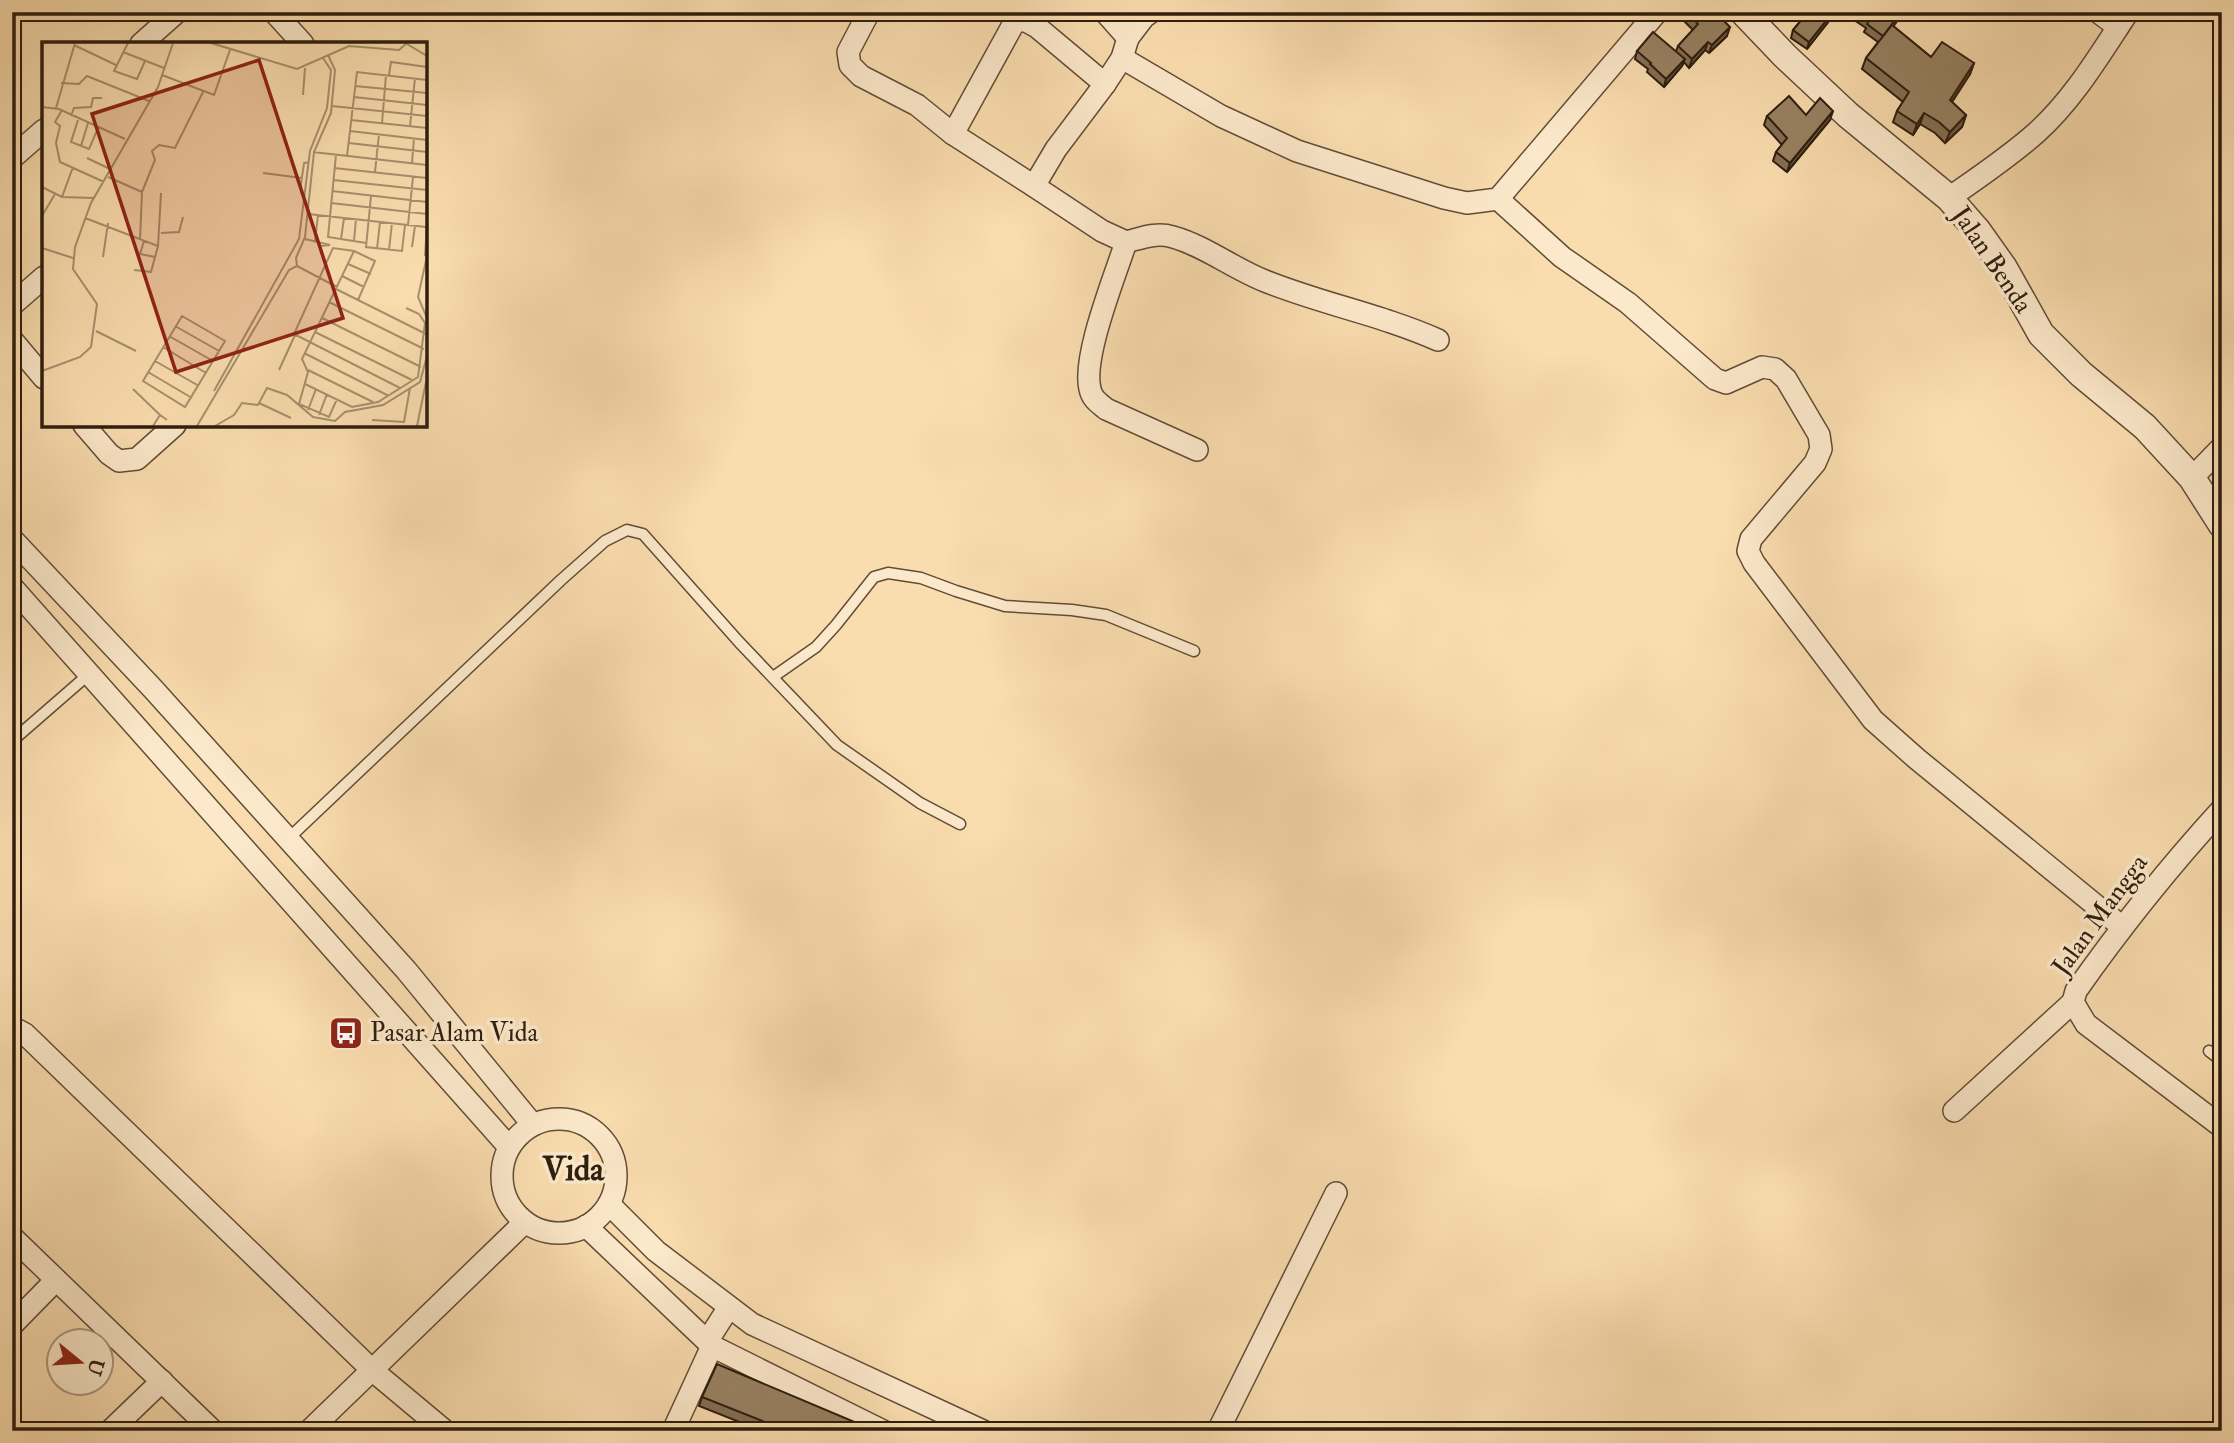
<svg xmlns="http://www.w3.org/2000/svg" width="2234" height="1443" viewBox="0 0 2234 1443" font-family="'IM FELL Double Pica',serif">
<rect width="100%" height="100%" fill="#faddaf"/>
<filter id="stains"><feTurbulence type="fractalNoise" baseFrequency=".00286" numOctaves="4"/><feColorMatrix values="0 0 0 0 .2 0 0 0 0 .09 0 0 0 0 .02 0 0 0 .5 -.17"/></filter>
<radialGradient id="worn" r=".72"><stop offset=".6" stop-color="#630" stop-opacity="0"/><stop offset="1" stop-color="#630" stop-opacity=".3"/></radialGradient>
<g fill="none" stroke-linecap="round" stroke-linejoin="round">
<g stroke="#614d36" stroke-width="13">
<g id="service">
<path d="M773 677 816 647 836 625 874 577 888 573 921 578 956 591 1005 606 1072 610 1106 615 1194 651"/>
<path d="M12 741 89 674"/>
<path d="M288 839 561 580 605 541 627 530 643 534 739 642 837 745 920 803 960 824"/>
<path d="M2209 1051 2222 1061"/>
</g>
</g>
<g stroke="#614d36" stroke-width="24">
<g id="minor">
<path d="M274 12 303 44"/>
<path d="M869 12 848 52 850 65 861 76 917 105 953 134 1034 186 1056 149 1105 84 1122 58 1128 38 1144 17 1151 12"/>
<path d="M1105 12 1128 38"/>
<path d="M2098 12 2118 27"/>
<path d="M141 44 177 12"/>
<path d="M1122 58 1221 116 1297 151 1444 198 1467 203 1498 199 1657 12"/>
<path d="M953 134 1015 21H1026L1037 27 1105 84"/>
<path d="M12 158 44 130"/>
<path d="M1034 186 1102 231 1126 242C1142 238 1156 232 1173 237 1205 246 1234 269 1265 281 1322 304 1382 315 1438 340"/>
<path d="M1949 198C1979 177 2009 157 2036 133 2074 99 2100 54 2128 12"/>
<path d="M1498 199 1562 257 1628 303 1715 379 1726 383 1762 367 1775 369 1786 379 1819 435 1821 449 1815 463 1751 539 1748 551 1754 563 1873 720 1917 759 2121 926"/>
<path d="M1126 242C1115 276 1082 357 1090 389 1092 399 1099 403 1106 409L1197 450"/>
<path d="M12 305 44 277"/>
<path d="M12 340 44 378"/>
<path d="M84 425 109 454 119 461 137 459 175 425"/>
<path d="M2192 478 2222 447"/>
<path d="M12 539 154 690 406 970 533 1125"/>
<path d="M12 587 509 1147"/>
<path d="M2222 809C2169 867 2121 927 2076 991L2073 1002 2086 1024 2222 1127"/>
<path d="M12 1027 25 1034 372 1370 445 1431"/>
<path d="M1954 1111 2073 1002"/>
<circle cx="559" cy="1176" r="57"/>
<path d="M609 1204 656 1251 752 1324 983 1431"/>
<path d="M586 1226 712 1346 883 1431"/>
<path d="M12 1237 213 1431"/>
<path d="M12 1325 56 1280"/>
<path d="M708 1340 729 1307"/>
<path d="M110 1431 162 1381"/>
<path d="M309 1431 525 1222"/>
<path d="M673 1431 712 1346"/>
<path d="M1218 1431 1336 1193"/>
</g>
</g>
<g stroke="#614d36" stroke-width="29">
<path id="tertiary" d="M1743 12 1785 56 1848 115 1949 198 1977 230 2004 268 2041 334 2081 374 2145 427 2192 478 2222 525"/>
</g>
<use href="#service" stroke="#fce9cb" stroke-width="10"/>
<use href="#minor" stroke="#fce9cb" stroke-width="21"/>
<use href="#tertiary" stroke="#fce9cb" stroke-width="26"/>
</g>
<g fill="#836f54" stroke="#2e1d0e" stroke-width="2">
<path d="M1678 12H1715L1727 36 1709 53 1705 50 1689 68 1684 62 1682 66 1664 87 1647 72 1648 69 1635 59 1637 51H1676L1678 46 1693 30 1677 14Z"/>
<path d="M1808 12H1836L1807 49 1791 38 1793 30Z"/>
<path d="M1842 12H1904L1893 26 1931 57 1974 63 1970 74 1952 102 1966 115 1962 127 1945 143 1935 133 1920 124 1913 135 1893 122 1897 111 1903 102 1862 69 1866 58 1878 42 1864 32 1866 28Z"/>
<path d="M1806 115 1830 120 1787 172 1773 161 1776 152 1782 145 1764 125 1767 116Z"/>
<path d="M702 1397 871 1431H762L699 1406Z"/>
</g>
<g fill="#6a5a45" stroke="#2e1d0e" stroke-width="2">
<path d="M1833 12H1836L1807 49 1809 42Z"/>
<path d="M1901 12H1904L1880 44 1883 36Z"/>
<path d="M1730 27 1727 36 1709 53 1712 45Z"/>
<path d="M1708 42 1705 50 1689 68 1692 59Z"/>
<path d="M1685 59 1682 66 1664 87 1666 79Z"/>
<path d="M1974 63 1970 74 1946 111 1950 100Z"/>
<path d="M1833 111 1830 120 1787 172 1790 163Z"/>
<path d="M1924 113 1920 124 1913 135 1917 124Z"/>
<path d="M1966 115 1962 127 1945 143 1950 132Z"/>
</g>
<g fill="#988162" stroke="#2e1d0e" stroke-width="2">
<path d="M1687 12H1715L1730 27 1712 45 1708 42 1692 59 1678 46 1698 24Z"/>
<path d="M1808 12H1833L1809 42 1793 30Z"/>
<path d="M1856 12H1901L1883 36 1867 24 1869 21Z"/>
<path d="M1892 25 1931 57 1942 42 1974 63 1950 100 1966 115 1950 132 1939 122 1924 113 1917 124 1897 111 1909 92 1866 58Z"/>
<path d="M1653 32 1685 59 1666 79 1650 64 1651 63 1637 51Z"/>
<path d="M1789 96 1806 115 1820 98 1833 111 1790 163 1776 152 1787 138 1767 116Z"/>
<path d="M717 1364 871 1429V1431H779L764 1425 765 1422 702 1397Z"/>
</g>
<defs>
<g id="bus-square" transform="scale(1.75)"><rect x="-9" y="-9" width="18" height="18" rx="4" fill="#8f2418" stroke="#fce9cb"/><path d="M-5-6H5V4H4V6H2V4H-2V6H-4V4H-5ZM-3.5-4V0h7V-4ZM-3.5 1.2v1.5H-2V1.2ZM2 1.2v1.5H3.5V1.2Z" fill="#fff"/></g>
</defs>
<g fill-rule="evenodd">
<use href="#bus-square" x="346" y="1033"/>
</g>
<g text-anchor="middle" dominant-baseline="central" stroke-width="7" stroke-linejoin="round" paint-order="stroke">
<g font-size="26" fill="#2e1d0e" stroke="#fce9cb">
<text transform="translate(1992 260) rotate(56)">Jalan Benda</text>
<text transform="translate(2100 915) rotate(-54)">Jalan Mangga</text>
</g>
<g font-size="26" fill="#2e1d0e" stroke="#fce9cb" text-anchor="start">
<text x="370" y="1033">Pasar Alam Vida</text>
</g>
<g font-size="33" font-weight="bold" fill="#2e1d0e" stroke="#fce9cb">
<text x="573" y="1169">Vida</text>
</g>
</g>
<g transform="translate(42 42)">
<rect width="385" height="385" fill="#faddaf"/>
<path fill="none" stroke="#a8906f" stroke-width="2" d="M86 1 72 29 95 37 103 19M169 1 255 27 307 4 357 8 365 1M365 2 385 14M32 3 74 23M81 10 122 26M120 33 172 53 188 8M347 33 349 20 385 25M19 41 37 42 45 34 107 59M313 44 385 51M261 53 263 26M312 55 385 63M290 64 385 74M0 65 17 67 83 97M14 66 33 1M20 68 13 80 18 84 14 101 18 120 62 140M29 74 32 66 49 65 51 56H60M36 78 29 100 47 107 57 84M309 78 385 86M340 81 344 33M368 84 373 36M308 89 385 98M307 101 385 110M39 104 46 81M271 110 385 123M294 113 286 195 324 201M305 114 315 30 385 38M45 116 70 128M370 121 372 96M292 126 385 136M333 130 337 92M221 131 260 136M66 135 100 150 98 198M291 138 385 148M0 145 20 155 52 156M290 149 385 160M100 150 113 118 110 109 117 103 133 106 161 50M263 152 259 150V142L262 121 267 120M329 154 324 205 360 209 363 183M20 155 31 125M289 161 385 172M266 172 384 185M0 174 13 152M43 176 116 204 109 230 92 228M366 183 371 135M119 191 137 190 141 175M263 197 288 203 279 204M299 197 302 176M102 199 98 212 113 215M273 199 276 173M312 199 314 177M116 204 119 151M370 205 373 184M0 206 31 216M335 207 338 180M347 208 350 181M383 214 385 182M385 214 376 255 385 276M61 215 66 181M306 222 329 232M255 224 295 245M300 234 322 245M294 247 384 292M316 258 333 219 312 209 291 206 252 292 358 346M287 260 382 307M140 274 183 299 143 365 101 339ZM280 276 379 325M133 284 177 309M54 289 94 309M273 290 370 338M127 294 171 319M121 305 164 331M262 311 347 354M113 319 157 344M237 328 253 293M266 328 331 360M0 329 38 315 49 305 55 262 31 227 33 205 49 161 116 45 131 1M106 330 150 356M263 342 310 365 336 360 376 335 383 281 377 272 364 266M91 347 118 373M172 349 257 197 268 109 285 66 289 28 281 16M295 357 287 375 257 362 266 330 260 317 312 209M217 361 249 376M266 368 274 347M277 373 285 352M330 378 362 380 368 346M111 384 118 373 125 378M155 384 247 228 255 224 254 216 263 195 272 110 289 71 293 28 286 13M173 384 192 373 200 361 216 363 225 346 245 353 271 375 293 379 303 370 341 363 378 340 385 314M375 384 384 340"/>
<path fill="#8f2418" fill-opacity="0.15" stroke="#8f2418" stroke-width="3.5" d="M217 18 301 276 134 330 50 72Z"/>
<rect width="385" height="385" fill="none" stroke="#2e1d0e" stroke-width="3.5"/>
</g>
<rect width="2234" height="1443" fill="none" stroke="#faddaf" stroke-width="42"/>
<rect x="14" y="14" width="2206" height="1415" fill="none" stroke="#2e1d0e" stroke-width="3.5"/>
<rect x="21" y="21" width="2192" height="1401" fill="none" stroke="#2e1d0e" stroke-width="2"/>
<g transform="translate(80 1362) rotate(108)"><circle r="33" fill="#fce9cb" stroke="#aa977f" stroke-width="2"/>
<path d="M0-5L12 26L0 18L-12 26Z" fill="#8f2418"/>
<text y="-10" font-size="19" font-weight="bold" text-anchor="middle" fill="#2e1d0e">U</text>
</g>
<rect width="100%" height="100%" filter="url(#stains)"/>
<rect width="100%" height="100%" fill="url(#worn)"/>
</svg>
